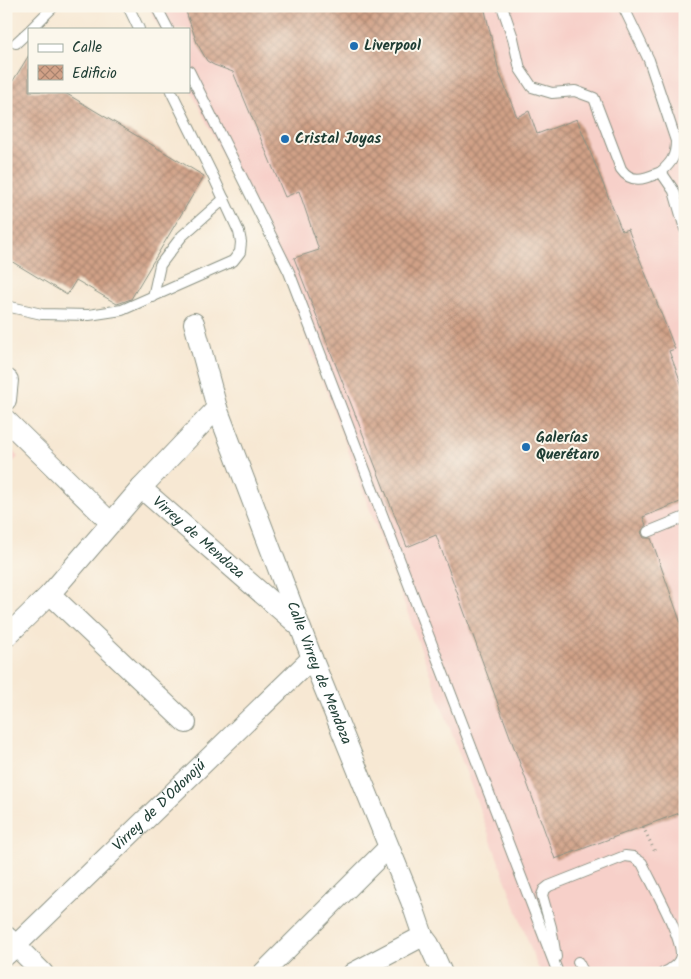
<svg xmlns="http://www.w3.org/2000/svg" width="691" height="979" viewBox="0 0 691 979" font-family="Kalam,sans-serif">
<defs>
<pattern id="building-cross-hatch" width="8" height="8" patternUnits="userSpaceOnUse" patternTransform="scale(1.25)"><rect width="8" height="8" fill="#d1a187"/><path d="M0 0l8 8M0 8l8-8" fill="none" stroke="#a9846f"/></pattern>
</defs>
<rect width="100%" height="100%" fill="#fbf7ec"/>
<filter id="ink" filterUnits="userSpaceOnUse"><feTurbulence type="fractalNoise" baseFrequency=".02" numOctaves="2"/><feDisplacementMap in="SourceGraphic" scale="10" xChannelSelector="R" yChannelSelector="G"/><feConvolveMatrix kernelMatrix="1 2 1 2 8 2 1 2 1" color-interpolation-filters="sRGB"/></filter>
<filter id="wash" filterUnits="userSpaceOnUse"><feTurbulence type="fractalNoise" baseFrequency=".0096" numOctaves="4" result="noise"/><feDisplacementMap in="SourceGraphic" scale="20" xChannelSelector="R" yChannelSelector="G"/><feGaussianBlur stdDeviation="1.12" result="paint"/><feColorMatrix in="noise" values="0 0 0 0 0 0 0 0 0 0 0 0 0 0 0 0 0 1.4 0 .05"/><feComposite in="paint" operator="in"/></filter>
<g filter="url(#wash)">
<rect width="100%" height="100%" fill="#f7e8d3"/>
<g fill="#f7d0c9">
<path d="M148 6H675L685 25V973H543L537 966 285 278 189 87V29H160Z"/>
<path d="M6 444 18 457 6 469Z"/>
</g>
<g id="blocks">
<g fill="url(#building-cross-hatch)">
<path d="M184 6H484L499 72 517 117 529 111 537 134 577 119 622 231 628 229 675 349 669 351 685 393V500L643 517 646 525 641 532 644 538H651L685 635V811L555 859 436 535 407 547 294 258 319 250 299 191 285 197 233 72 214 65 207 61 197 43Z"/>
<path d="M29 55V91H62L204 176 131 299 120 303 117 304 76 280 67 295 6 258V92Z"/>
</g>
</g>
</g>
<g filter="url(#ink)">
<use href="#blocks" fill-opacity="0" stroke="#8b9284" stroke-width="1"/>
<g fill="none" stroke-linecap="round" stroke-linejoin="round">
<g stroke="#8b9284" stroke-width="12">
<g id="service">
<path d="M128 6 139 29"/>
<path d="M156 6 168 29"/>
<path d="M502 6 513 38 520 69 532 87 552 93 575 91 594 98 621 169C632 185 646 178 661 172L674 191 685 229"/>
<path d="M623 6 649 60 676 141C676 156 672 162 661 172"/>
<path d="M681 6 685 10"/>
<path d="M31 29 54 6"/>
<path d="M16 43 29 31"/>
<path d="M189 71 289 272 558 973"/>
<path d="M153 297 160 265 182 236 224 199"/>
<path d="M6 306 42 314 89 315 122 310 233 261 240 252 241 242 239 232 215 180 171 91"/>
<path d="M648 532 685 517"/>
<path d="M556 957 551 927 542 895 544 890 549 886 625 856 633 857 642 863C651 882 681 934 681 954 681 963 671 970 663 973"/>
<path d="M578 962 584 973"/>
</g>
</g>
<g stroke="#8b9284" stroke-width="22">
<g id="minor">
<path id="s1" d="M194 323 217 408 312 658 411 901 423 936 429 944 442 973"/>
<path d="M6 400 8 380"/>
<path d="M6 420 111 523"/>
<path id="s2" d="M141 488 298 625"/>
<path d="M50 594 186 723"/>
<path d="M6 637 50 594 141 488 217 408"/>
<path d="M7 937 43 973"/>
<path id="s3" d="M6 955 312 658"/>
<path d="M263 973 388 848"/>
<path d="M353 973 423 936"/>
</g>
</g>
<path stroke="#8b9284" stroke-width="3" stroke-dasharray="1 4" stroke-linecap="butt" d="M643 827 655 852"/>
<use href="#service" stroke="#fff" stroke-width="10"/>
<use href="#minor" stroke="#fff" stroke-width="20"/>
</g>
</g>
<g fill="#1f6fb2" stroke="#fbf7ec" stroke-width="2">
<circle cx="354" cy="46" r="5"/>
<circle cx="285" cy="139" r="5"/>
<circle cx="526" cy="447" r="5"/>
</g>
<g text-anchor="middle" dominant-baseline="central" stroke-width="4" stroke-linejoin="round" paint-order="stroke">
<g font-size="15" font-weight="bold" fill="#1f3d34" stroke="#fbf7ec" text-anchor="start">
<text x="364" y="46">Liverpool</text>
<text x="295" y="139">Cristal Joyas</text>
<text x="536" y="438">Galerías<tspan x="536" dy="17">Querétaro</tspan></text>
</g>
<g font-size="15" fill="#1f3d34" stroke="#fbf7ec">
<text stroke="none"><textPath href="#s2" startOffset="76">Virrey de Mendoza</textPath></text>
<text stroke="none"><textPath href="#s1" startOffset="372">Calle Virrey de Mendoza</textPath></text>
<text stroke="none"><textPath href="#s3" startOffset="214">Virrey de D'Odonojú</textPath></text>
</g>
</g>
<rect width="691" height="979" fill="none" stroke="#fbf7ec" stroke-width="25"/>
<rect x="28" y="28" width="162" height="65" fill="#fbf7ec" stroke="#a3ada2"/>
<rect x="38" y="44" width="25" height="8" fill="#ffffff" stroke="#a3ada2"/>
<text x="72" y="52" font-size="15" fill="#1f3d34">Calle</text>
<rect x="38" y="65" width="25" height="15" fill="url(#building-cross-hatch)" stroke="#a3ada2"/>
<text x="72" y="78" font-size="15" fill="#1f3d34">Edificio</text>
</svg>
